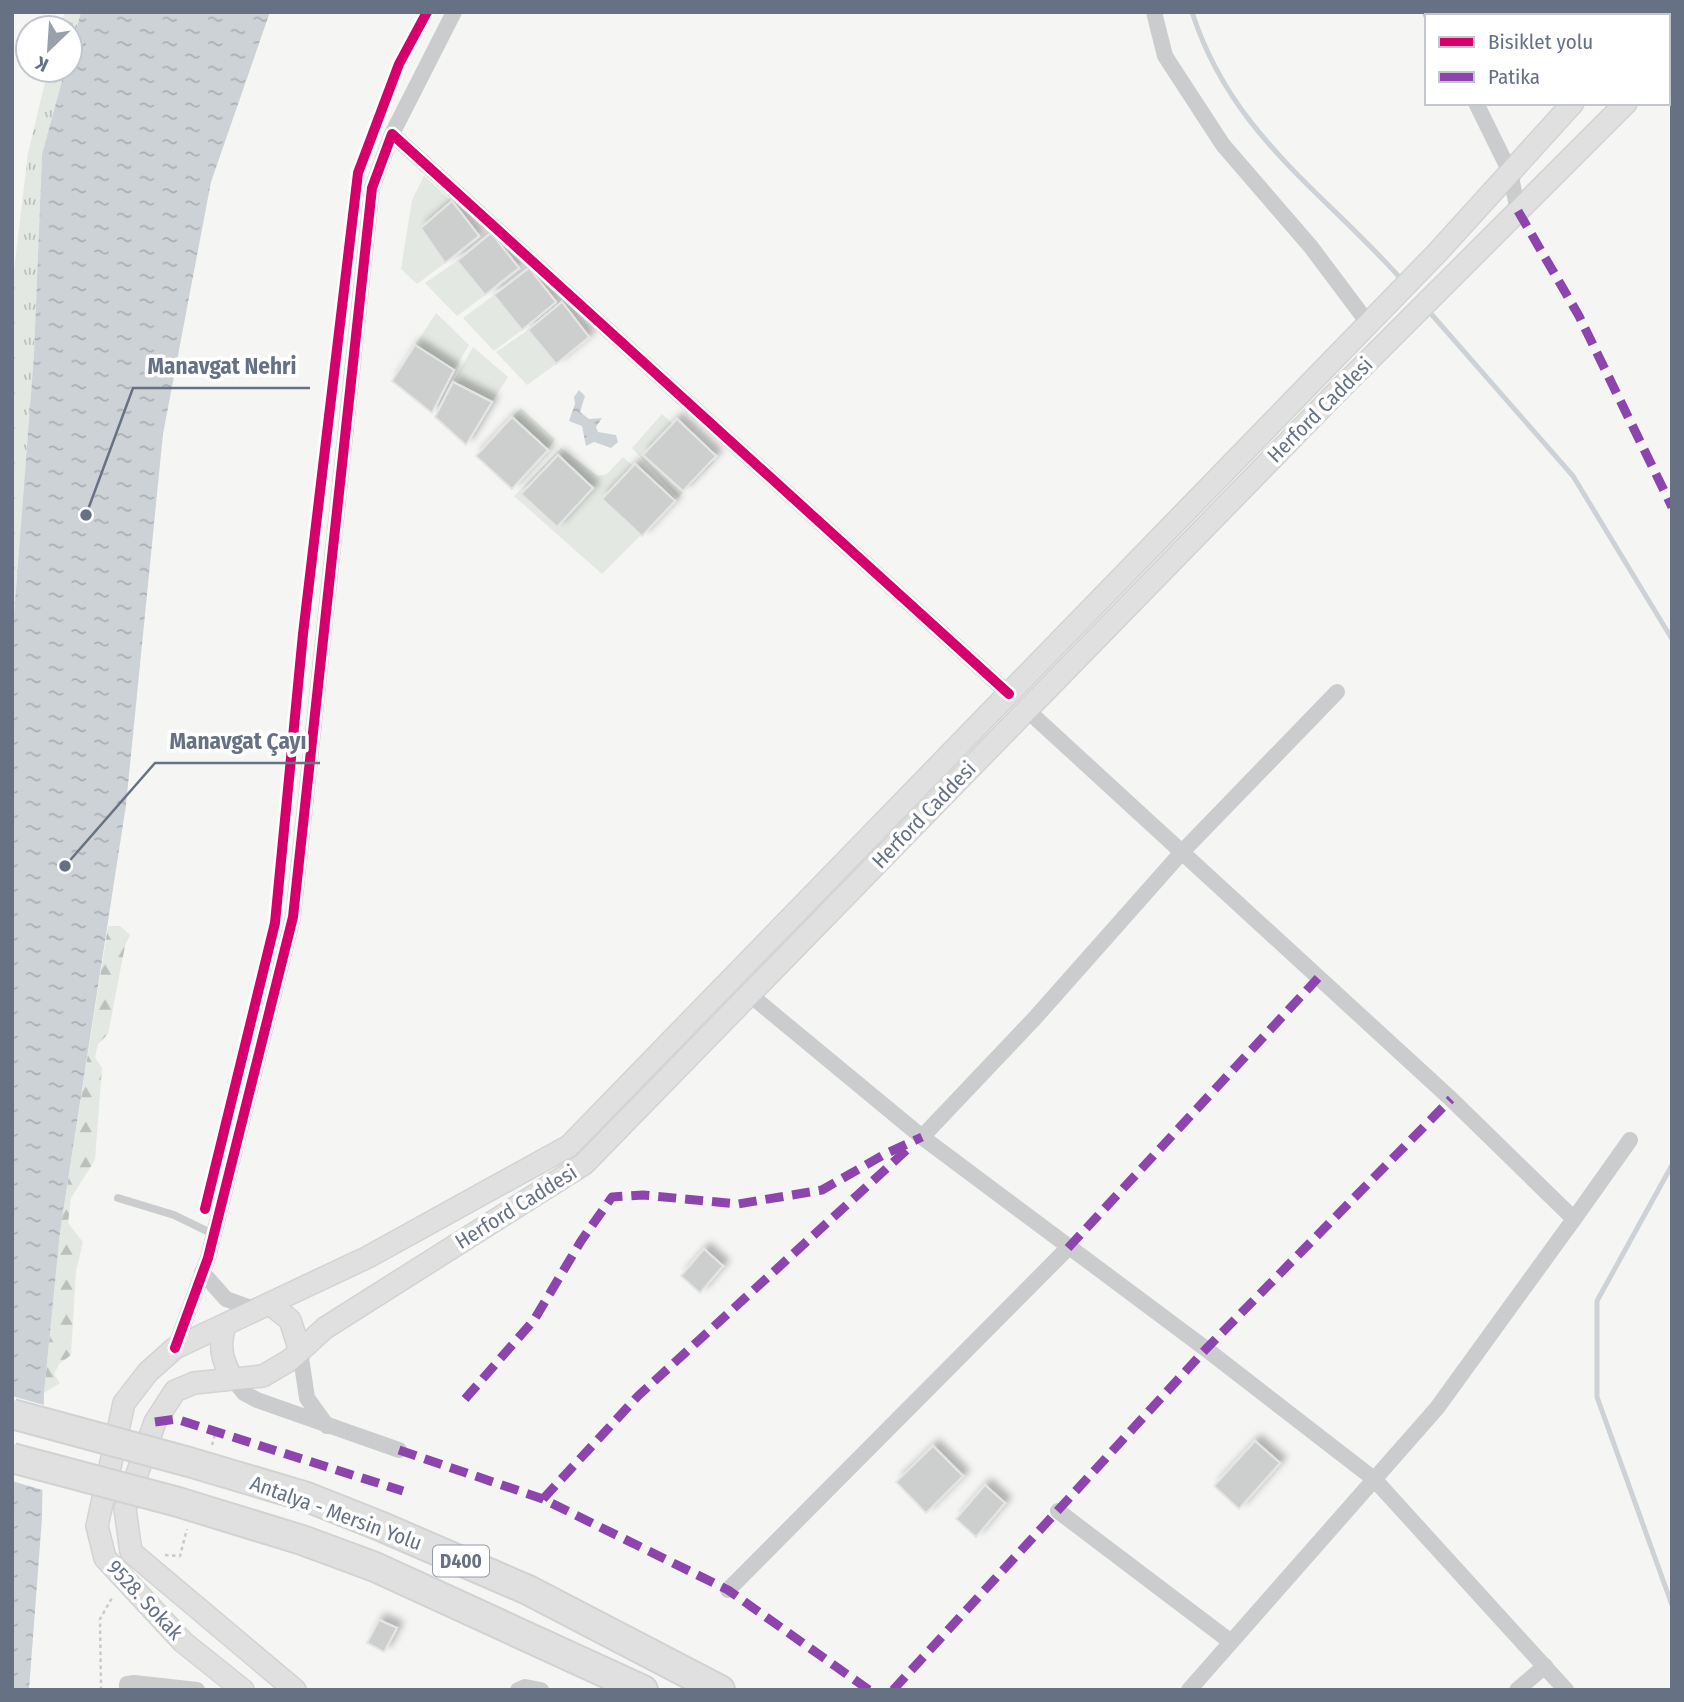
<svg xmlns="http://www.w3.org/2000/svg" width="1684" height="1702" viewBox="0 0 1684 1702" font-family="'Fira Sans Condensed',sans-serif">
<defs>
<pattern id="grass-tufts" width="24" height="20" patternUnits="userSpaceOnUse" patternTransform="scale(1.75)"><rect width="24" height="20" fill="#e3e8e2"/><path d="M3 7l-1-3M5 7V3M7 7l1-3M15 17l-1-3M17 17v-4M19 17l1-3" fill="none" stroke="#bcc0bd"/></pattern>
<pattern id="forest-firs" width="22" height="20" patternUnits="userSpaceOnUse" patternTransform="scale(1.75)"><rect width="22" height="20" fill="#e3e8e2"/><path d="M5 1l3.5 6h-7zM16 11l3.5 6h-7z" fill="#bcc0bd"/></pattern>
<pattern id="water-ripples" width="26" height="14" patternUnits="userSpaceOnUse" patternTransform="scale(1.75)"><rect width="26" height="14" fill="#ccd2d6"/><path d="M2 4q2-2 4 0t4 0M15 11q2-2 4 0t4 0" fill="none" stroke="#a9afb3"/></pattern>
<filter id="shadow"><feDropShadow dx="6" dy="-6" stdDeviation="3.5" flood-color="#0004"/></filter>
</defs>
<rect width="100%" height="100%" fill="#f5f6f4"/>
<g fill="url(#grass-tufts)">
<path d="M65 12H81L70 53V28H60Z"/>
<path d="M48 70H65L42 154 34 354 12 641V287L28 153Z"/>
</g>
<path fill="url(#forest-firs)" d="M108 926H120L130 935 125 946 108 1034 98 1044 95 1057 102 1068 95 1160 71 1198 68 1223 83 1242 76 1271 71 1355 59 1364 54 1374 60 1383 44 1393 60 1232Z"/>
<g fill="#e3e8e2">
<path d="M424 176 452 201 422 228 445 263 417 284 401 269 412 200Z"/>
<path d="M457 261 485 295 457 316 425 283Z"/>
<path d="M494 295 522 330 494 351 463 318Z"/>
<path d="M436 313 469 345 454 370 415 345Z"/>
<path d="M528 330 556 364 527 385 496 352Z"/>
<path d="M473 347 508 377 492 402 453 382Z"/>
<path d="M521 408 555 439 548 450 512 417Z"/>
<path d="M662 414 714 462 678 498 632 448Z"/>
<path d="M561 448 598 476 607 474 623 457 674 502 602 574 514 496Z"/>
</g>
<g fill="url(#water-ripples)">
<path d="M81 12H270L211 182 163 434 126 805 60 1232 44 1393 42 1518 29 1690H12V641L34 354 42 154 65 70H70V53Z"/>
<path d="M579 390 585 396 580 412 589 419 602 418 596 427 598 432 616 435 618 442 611 448 594 442 586 446 582 426 569 421 575 404 574 397Z"/>
</g>
<path fill="#f5f6f4" d="M12 1396 47 1406 46 1491 12 1481Z"/>
<g fill="none" stroke-linecap="round" stroke-linejoin="round">
<g stroke="#ccd2d6" stroke-width="5">
<path d="M1192 12C1231 134 1322 190 1402 280"/>
<path d="M1426 308 1573 476 1672 639"/>
<path d="M1672 1165 1597 1301V1397L1672 1605"/>
</g>
</g>
<g fill="#cdcfcf" stroke="#e4e5e4" stroke-width="2" filter="url(#shadow)">
<path d="M452 201 479 236 445 263 421 228Z"/>
<path d="M491 233 519 268 485 295 457 261Z"/>
<path d="M529 268 556 302 522 330 494 295Z"/>
<path d="M562 302 589 337 556 364 528 330Z"/>
<path d="M415 345 454 370 432 413 392 381Z"/>
<path d="M453 382 492 402 466 445 435 417Z"/>
<path d="M512 417 548 450 512 489 476 456Z"/>
<path d="M677 419 716 456 683 491 643 455Z"/>
<path d="M558 455 593 488 557 527 521 494Z"/>
<path d="M635 464 675 501 642 536 602 499Z"/>
<path d="M704 1249 723 1266 700 1293 681 1276Z"/>
<path d="M1255 1441 1280 1463 1239 1509 1214 1486Z"/>
<path d="M933 1446 963 1476 926 1513 896 1482Z"/>
<path d="M985 1485 1005 1503 976 1537 956 1519Z"/>
<path d="M379 1620 397 1628 384 1652 367 1643Z"/>
</g>
<g fill="none" stroke-linecap="round" stroke-linejoin="round">
<g stroke="#d2d4d4" stroke-width="24">
<g id="secondary">
<path d="M1656 16 1659 12"/>
<path d="M1668 61 1672 57"/>
<path d="M270 1304 290 1320 300 1351"/>
<path d="M225 1325C219 1346 221 1358 232 1378"/>
<path d="M243 1690 183 1642 105 1558 97 1526 124 1403 148 1372 175 1348 368 1257 569 1146 1436 254 1573 103"/>
<path d="M295 1690 131 1552 125 1509 155 1422 175 1391 194 1383 263 1376 290 1360 325 1328 584 1164 1332 397 1626 103"/>
</g>
</g>
<g stroke="#d1d2d2" stroke-width="32">
<g id="highway">
<path d="M189 1462 307 1497 380 1526 528 1590 720 1690"/>
<path d="M178 1502 302 1540 375 1567 643 1690"/>
</g>
</g>
<g stroke="#c9caca" stroke-width="2.5" stroke-dasharray="3.5 3.5" stroke-linecap="butt">
<path d="M212 1445 216 1431"/>
<path d="M165 1555 180 1556 187 1529"/>
<path d="M101 1690 100 1619 113 1596"/>
</g>
<path stroke="#cbccce" stroke-width="8" d="M118 1198 174 1215 213 1234"/>
<g stroke="#cbccce" stroke-width="16">
<path d="M1154 12 1165 56 1223 145 1311 247 1368 323"/>
<path d="M1430 12 1432 16"/>
<path d="M1625 16 1626 12"/>
<path d="M1476 103 1510 172 1518 211"/>
<path d="M392 134 454 12"/>
<path d="M1027 710 1451 1099 1574 1219 1437 1408 1189 1690"/>
<path d="M749 994 922 1137 1206 1349 1374 1479 1566 1690"/>
<path d="M922 1137 1034 1019 1182 852 1337 692"/>
<path d="M1574 1219 1630 1140"/>
<path d="M202 1272 226 1299 257 1310"/>
<path d="M175 1348 208 1258 293 917 372 188 392 134 1009 694"/>
<path d="M300 1351 307 1398 327 1426"/>
<path d="M232 1378 244 1393 257 1400 399 1450"/>
<path d="M1058 1511 1231 1642"/>
<path d="M728 1590 1068 1248"/>
<path d="M127 1690V1684L134 1683 197 1690"/>
<path d="M518 1690 525 1687 541 1690"/>
<path d="M1517 1690 1545 1666"/>
</g>
<use href="#secondary" stroke="#e0e0e0" stroke-width="21"/>
<use href="#highway" stroke="#e0e0e0" stroke-width="28"/>
<g stroke="#d1d2d2" stroke-width="32" stroke-linecap="butt">
<g id="highway-bridge">
<path d="M12 1414 189 1462"/>
<path d="M12 1458 178 1502"/>
</g>
</g>
<use href="#highway-bridge" stroke="#e0e0e0" stroke-width="28"/>
<g stroke="#8e44ad" stroke-width="9" stroke-dasharray="18 9" stroke-linecap="butt">
<path d="M1518 211 1579 316 1672 507"/>
<path d="M1068 1248 1318 978"/>
<path d="M465 1399 534 1320 581 1241 612 1197 643 1195 738 1204 822 1190 885 1154 922 1137"/>
<path d="M155 1422 176 1419 403 1491"/>
<path d="M399 1450 543 1499 728 1590 869 1690"/>
<path d="M543 1499 638 1396 911 1146"/>
<path d="M893 1690 1206 1349 1451 1099"/>
</g>
<g stroke="#fff" stroke-width="15">
<g id="cycleway">
<path d="M205 1209 275 923 303 634 358 173 399 64 427 12"/>
<path d="M175 1348 208 1258 293 917 372 188 392 134 1009 694"/>
</g>
</g>
<use href="#cycleway" stroke="#d6006c" stroke-width="10"/>
</g>
<g text-anchor="middle" dominant-baseline="central" stroke-width="7" stroke-linejoin="round" paint-order="stroke">
<rect fill="#fff" stroke="#949ca9" stroke-width="2" x="433" y="1545.5" width="56" height="31" rx="5"/>
<g font-size="19" font-weight="bold" fill="#667284">
<text x="461" y="1561">D400</text>
</g>
<g font-size="21" fill="#667284" stroke="#fff">
<text transform="translate(1320 410) rotate(-45)">Herford Caddesi</text>
<text transform="translate(924 815) rotate(-46)">Herford Caddesi</text>
<text transform="translate(516 1207) rotate(-32)">Herford Caddesi</text>
<text transform="translate(336 1513) rotate(20)">Antalya - Mersin Yolu</text>
<text transform="translate(145 1600) rotate(47)">9528. Sokak</text>
</g>
</g>
<path fill="none" stroke="#667284" stroke-width="2.5" d="M86 515L133 388H310M65 866L155 763H320"/>
<g fill="#667284" stroke="#fff" stroke-width="2.5">
<circle cx="86" cy="515" r="7"/>
<circle cx="65" cy="866" r="7"/>
</g>
<g font-size="23" text-anchor="middle" font-weight="bold" fill="#667284" stroke="#fff" stroke-width="7" stroke-linejoin="round" paint-order="stroke">
<text x="222" y="374">Manavgat Nehri</text>
<text x="238" y="749">Manavgat Çayı</text>
</g>
<rect width="1684" height="1702" fill="none" stroke="#667284" stroke-width="28"/>
<rect x="1425" y="14" width="245" height="91" fill="#ffffff" stroke="#c2c7ce" stroke-width="2"/>
<rect x="1439" y="37" width="35" height="10" fill="#d6006c" stroke="#c2c7ce" stroke-width="2"/>
<text x="1488" y="49" font-size="21" fill="#667284">Bisiklet yolu</text>
<rect x="1439" y="72" width="35" height="10" fill="#8e44ad" stroke="#c2c7ce" stroke-width="2"/>
<text x="1488" y="84" font-size="21" fill="#667284">Patika</text>
<g transform="translate(49 49) rotate(205)"><circle r="33" fill="#ffffff" stroke="#c2c7ce" stroke-width="2"/>
<path d="M0-5L12 26L0 18L-12 26Z" fill="#98a0ab"/>
<text y="-10" font-size="19" font-weight="bold" text-anchor="middle" fill="#667284">K</text>
</g>
</svg>
